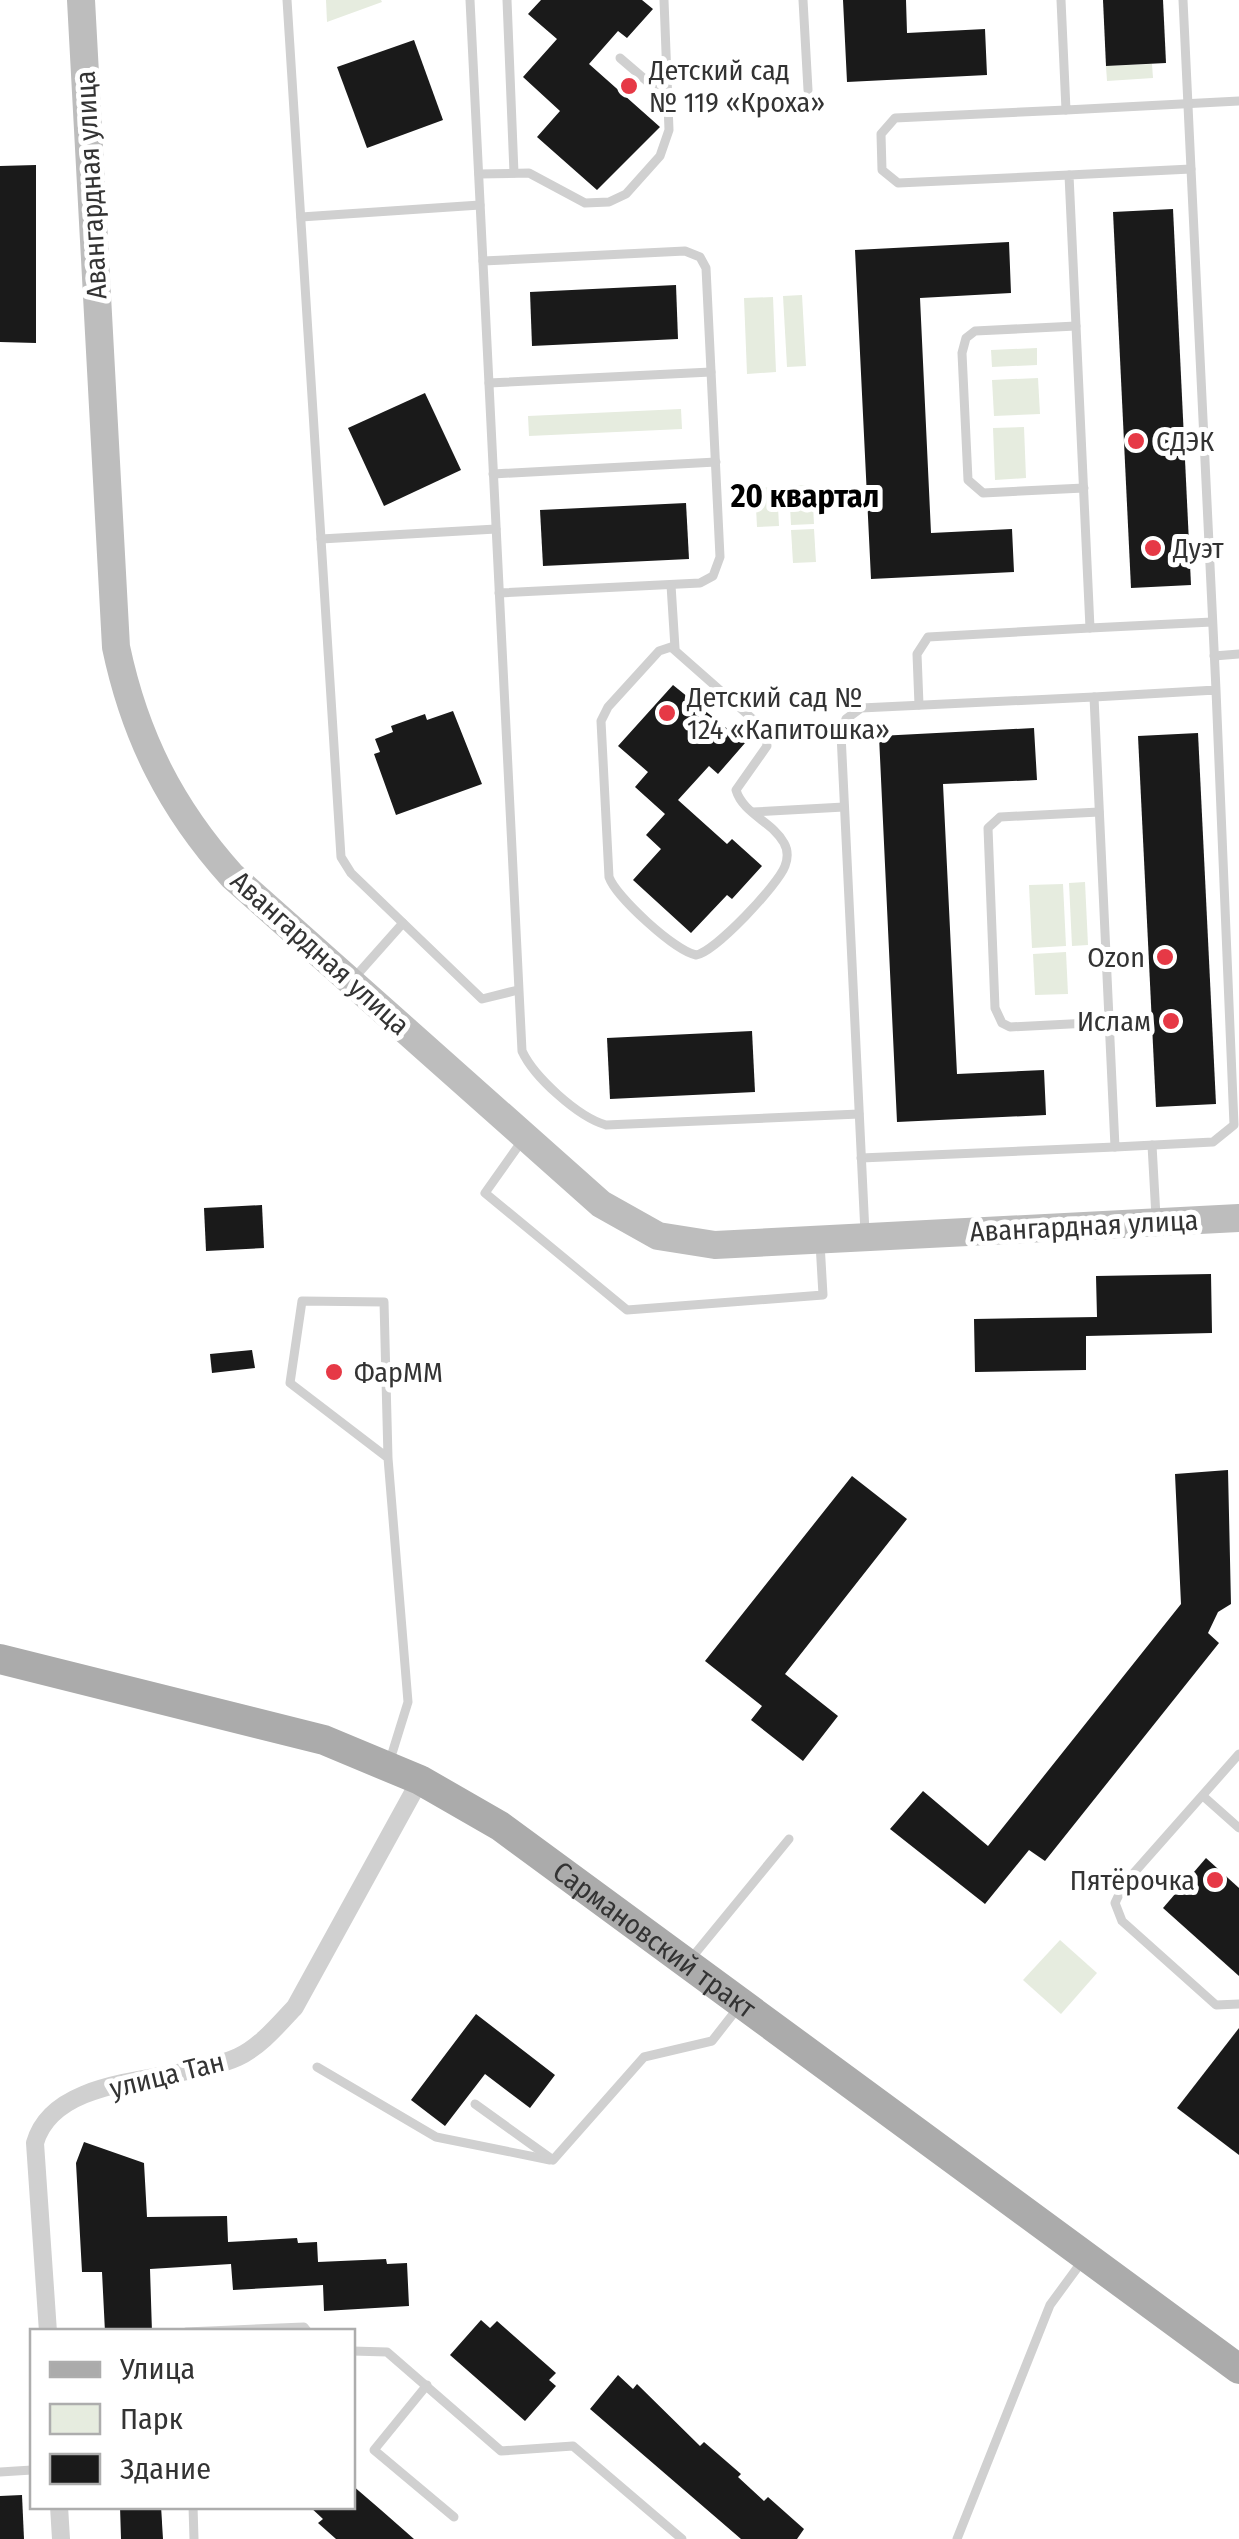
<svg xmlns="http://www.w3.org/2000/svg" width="1239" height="2539" viewBox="0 0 1239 2539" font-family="'Fira Sans Condensed',sans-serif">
<rect width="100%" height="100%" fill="#fff"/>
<g fill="#e6ecdf">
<path d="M326 0H381L382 2 327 22Z"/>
<path d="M1152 64 1153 78 1107 81 1106 66Z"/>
<path d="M802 295 806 366 787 367 783 296Z"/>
<path d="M773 297 776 372 747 374 744 298Z"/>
<path d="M1037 348V365L992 367 991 350Z"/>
<path d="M1038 378 1040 414 994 416 992 380Z"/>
<path d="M681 409 682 429 529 436 528 416Z"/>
<path d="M1024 427 1026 478 995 480 993 428Z"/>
<path d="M812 485 814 524 791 525 789 486Z"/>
<path d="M777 487 779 526 757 527 755 488Z"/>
<path d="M814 529 816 562 793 563 791 530Z"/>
<path d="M1085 882 1088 945 1072 946 1069 883Z"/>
<path d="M1063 884 1066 946 1032 948 1029 885Z"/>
<path d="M1066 952 1068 994 1035 995 1033 954Z"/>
<path d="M1060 1940 1097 1973 1061 2014 1023 1980Z"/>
</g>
<g fill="#1a1a1a">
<path d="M541 0H642L653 9 627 38 618 31 589 64 660 127 597 190 537 137 560 111 523 77 557 39 528 14Z"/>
<path d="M843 0H906L907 33 985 29 987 75 847 82Z"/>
<path d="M1103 0H1163L1166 63 1106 66Z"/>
<path d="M414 40 443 120 367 148 337 67Z"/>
<path d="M36 165V343L0 342V166Z"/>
<path d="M1173 209 1191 585 1131 588 1113 212Z"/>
<path d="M1009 242 1011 293 920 298 931 533 1012 529 1014 572 871 579 855 250Z"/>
<path d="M676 285 678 339 532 346 530 292Z"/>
<path d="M425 393 461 470 384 506 348 428Z"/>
<path d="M686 503 689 559 543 566 540 510Z"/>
<path d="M673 685 745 743 718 774 709 766 678 800 727 844 732 839 762 866 732 899 727 895 691 933 633 880 661 849 646 835 665 814 635 787 648 772 618 746Z"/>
<path d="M453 711 482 784 396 815 374 754 380 752 375 739 393 732 391 726 425 714 427 720Z"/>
<path d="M1034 728 1037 780 943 784 957 1074 1044 1070 1046 1115 897 1122 879 736Z"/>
<path d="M1198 733 1216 1104 1156 1107 1138 736Z"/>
<path d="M752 1031 755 1092 610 1099 607 1038Z"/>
<path d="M262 1205 264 1248 206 1251 204 1208Z"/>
<path d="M1211 1274 1212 1333 1086 1336V1370L975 1372 974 1319 1097 1317 1096 1276Z"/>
<path d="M252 1350 255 1368 212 1373 210 1354Z"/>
<path d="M1228 1470 1231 1604 1218 1612 1208 1633 1219 1643 1045 1861 1029 1850 985 1904 890 1829 923 1791 988 1846 1181 1604 1175 1474Z"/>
<path d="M852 1476 907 1519 785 1674 838 1716 803 1761 751 1720 762 1706 705 1661Z"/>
<path d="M1206 1858 1239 1888V1976L1163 1908Z"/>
<path d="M476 2014 555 2075 530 2108 485 2074 445 2126 411 2100Z"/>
<path d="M1239 2028V2155L1177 2108Z"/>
<path d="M84 2142 144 2163 147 2217 227 2216 228 2242 297 2238 298 2243 317 2242 318 2262 386 2259 387 2264 407 2263 409 2306 324 2311 323 2285 233 2290 231 2264 150 2269 152 2332H105L102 2272H82L76 2163Z"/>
<path d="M481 2320 490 2328 497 2321 556 2373 549 2380 556 2386 525 2421 450 2355Z"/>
<path d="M618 2375 633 2389 637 2384 700 2446 704 2442 741 2474 738 2477 764 2501 768 2497 804 2529 797 2539H741L590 2409Z"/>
<path d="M352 2485 381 2510 414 2539H336L318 2523 323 2519 309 2506H352Z"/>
<path d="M22 2495 24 2539H0V2496Z"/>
<path d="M120 2506H161L163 2539H121Z"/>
</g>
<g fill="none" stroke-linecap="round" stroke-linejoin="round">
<g stroke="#d0d0d0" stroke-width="9">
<path d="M287 0 321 539"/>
<path d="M470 0 522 1051C534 1077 578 1117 606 1125L859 1114"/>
<path d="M507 0 514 173"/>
<path d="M803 0 808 90"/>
<path d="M1061 0 1066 110 1239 101"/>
<path d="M1183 0 1191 169 1069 175 1090 628 1212 622"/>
<path d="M620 58 669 100"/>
<path d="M1066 110 895 118 881 134 882 170 898 183 1069 175"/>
<path d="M1191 169 1216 690 1094 697 1115 1147 1213 1142 1234 1125 1216 690"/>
<path d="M479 174 529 173 585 203 609 202 626 194 660 156 669 130 664 0"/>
<path d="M301 217 480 205"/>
<path d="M483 261 685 251 700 257 706 268 720 557 713 576 700 583 499 593"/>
<path d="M1076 326 975 331 966 338 962 353 968 480 983 493 1084 488"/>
<path d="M489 383 711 372"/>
<path d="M493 474 716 462"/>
<path d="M496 529 321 539 341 857 351 873 482 999 518 990"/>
<path d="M671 585 675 648"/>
<path d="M671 647 765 730 767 746 736 790C743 814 773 822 784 843 788 850 788 858 785 866 778 885 715 952 696 955 675 951 616 897 609 877L601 721 608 707 659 651Z"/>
<path d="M1214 656 1239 654"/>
<path d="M919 705 917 654 928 637 1090 628"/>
<path d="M753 812 844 807"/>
<path d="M1099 812 1000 817 988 828 995 1008 1002 1023 1010 1027 1109 1022"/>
<path d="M355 977 403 923"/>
<path d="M524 1138 485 1193 627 1310 823 1295 820 1243"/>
<path d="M1152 1145 1156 1217"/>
<path d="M861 1158 1115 1147"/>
<path d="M865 1233 841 734 846 719 861 708 1094 697"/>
<path d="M388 1458 290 1383 302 1301 384 1302 388 1458 408 1702 390 1760"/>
<path d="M1239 1754 1124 1884 1115 1903 1122 1921 1216 2005 1239 2004"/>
<path d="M1203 1796 1239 1828"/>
<path d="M689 1961 789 1839"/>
<path d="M317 2067 436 2137 550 2160"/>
<path d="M475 2104 553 2160 644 2057 712 2041 737 2009"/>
<path d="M186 2332 304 2327 308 2332"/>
<path d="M352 2351 387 2352 501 2451 573 2446 682 2539"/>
<path d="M427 2385 374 2450 454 2517"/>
<path d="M0 2472 32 2470"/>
<path d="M193 2506 194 2539"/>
<path d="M957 2539 1050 2305 1083 2260"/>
</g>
<g stroke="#d0d0d0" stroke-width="18">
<path d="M48 2332 35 2143C55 2071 180 2084 238 2057 260 2047 279 2024 295 2007L420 1780"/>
<path d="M59 2506 61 2539"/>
</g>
<path stroke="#bdbdbd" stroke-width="28" d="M81 0 116 647C135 737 171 808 232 876L601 1204 658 1236 715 1245 1239 1218"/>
<path stroke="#ababab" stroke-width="30" id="s1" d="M0 1659 324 1740 420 1780 500 1826 1239 2369"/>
</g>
<g fill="#e63946" stroke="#fff" stroke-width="4">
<circle cx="629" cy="86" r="10"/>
<circle cx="1136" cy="441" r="10"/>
<circle cx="1153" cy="548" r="10"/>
<circle cx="667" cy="713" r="10"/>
<circle cx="1165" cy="957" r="10"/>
<circle cx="1171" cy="1021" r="10"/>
<circle cx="334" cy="1372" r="10"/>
<circle cx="1215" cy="1880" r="10"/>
</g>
<g text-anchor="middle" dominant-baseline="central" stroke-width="10" stroke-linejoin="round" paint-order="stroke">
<g font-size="28" fill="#333" stroke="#fff" text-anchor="start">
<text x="649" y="70">Детский сад<tspan x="649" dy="32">№ 119 «Кроха»</tspan></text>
<text x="1156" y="441">СДЭК</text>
<text x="1173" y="548">Дуэт</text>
<text x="687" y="697">Детский сад №<tspan x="687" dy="32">124 «Капитошка»</tspan></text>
<text x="1145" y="957" text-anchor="end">Ozon</text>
<text x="1151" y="1021" text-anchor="end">Ислам</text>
<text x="354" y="1372">ФарММ</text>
<text x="1195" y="1880" text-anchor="end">Пятёрочка</text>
</g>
<g font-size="28" fill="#333" stroke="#fff">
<text transform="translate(91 185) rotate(-93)">Авангардная улица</text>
<text transform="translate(320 953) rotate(42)">Авангардная улица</text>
<text transform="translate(1084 1226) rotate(-3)">Авангардная улица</text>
<text stroke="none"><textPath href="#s1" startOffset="722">Сармановский тракт</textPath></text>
<text transform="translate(167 2075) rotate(-14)">улица Тан</text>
</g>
<g font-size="32" font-weight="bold" fill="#000" stroke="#fff">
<text x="805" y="496">20 квартал</text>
</g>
</g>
<rect x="30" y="2329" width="325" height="180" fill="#ffffff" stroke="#adadad" stroke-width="2.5"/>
<rect x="50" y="2362" width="50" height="15" fill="#ababab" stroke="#adadad" stroke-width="2.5"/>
<text x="120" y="2379" font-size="30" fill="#333333">Улица</text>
<rect x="50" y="2404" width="50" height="30" fill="#e6ecdf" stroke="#adadad" stroke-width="2.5"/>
<text x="120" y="2429" font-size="30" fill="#333333">Парк</text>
<rect x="50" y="2454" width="50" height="30" fill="#1a1a1a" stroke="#adadad" stroke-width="2.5"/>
<text x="120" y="2479" font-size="30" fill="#333333">Здание</text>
</svg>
